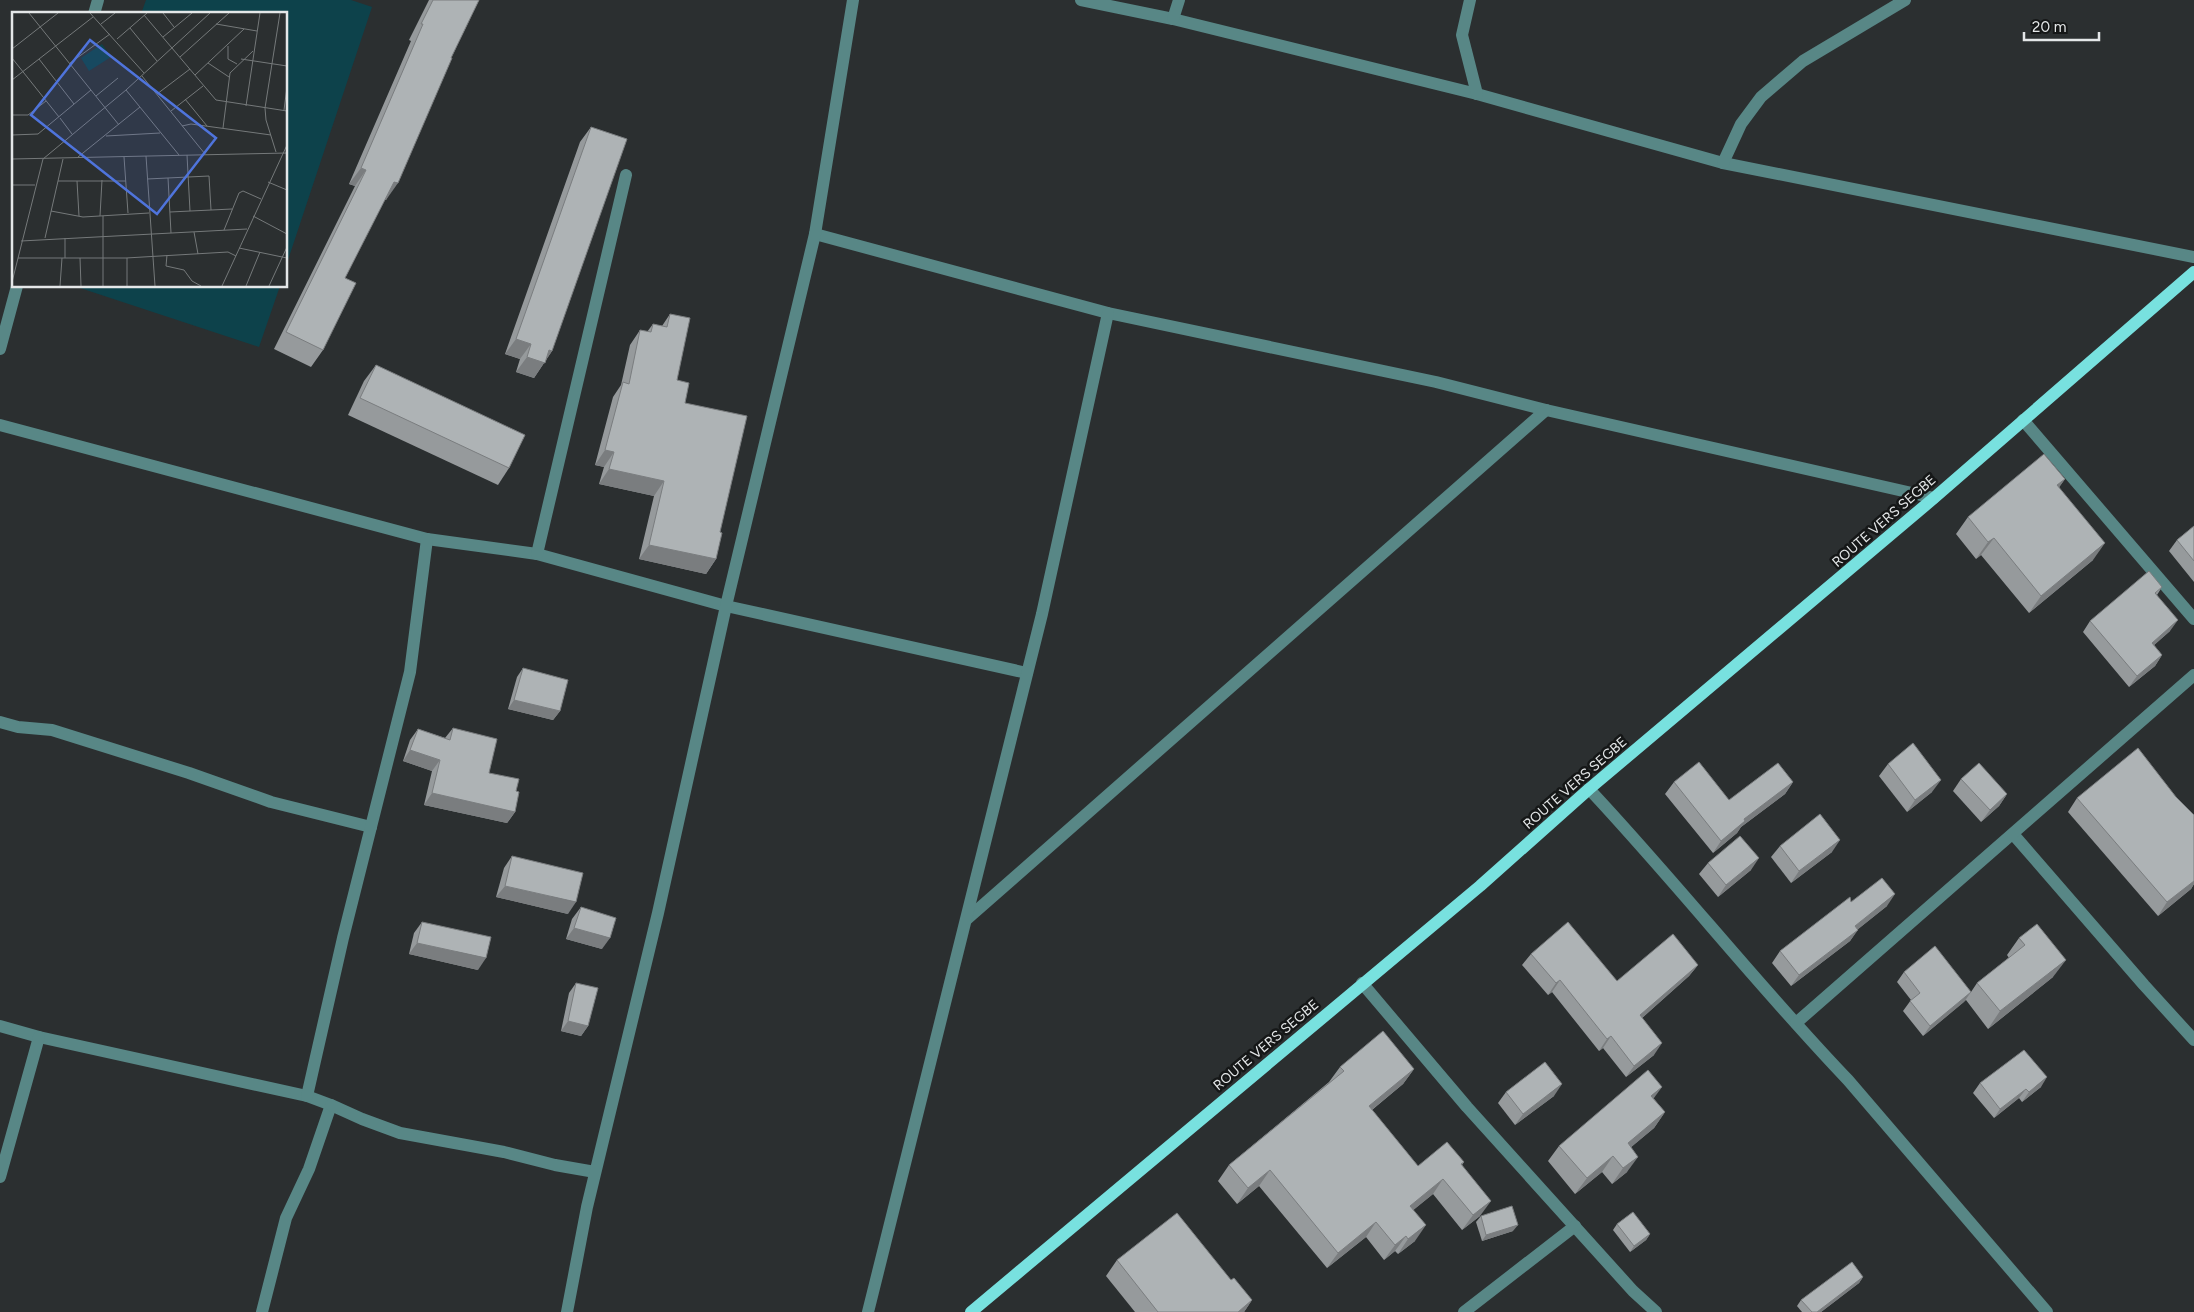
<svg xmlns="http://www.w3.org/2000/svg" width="2194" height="1312" viewBox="0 0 2194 1312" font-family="Figtree,sans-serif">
<rect width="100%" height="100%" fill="#2b2f30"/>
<g fill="#0d424b">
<path d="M146 0H351L372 7 286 266V14H141Z"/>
<path d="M74 286H280L259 347Z"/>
</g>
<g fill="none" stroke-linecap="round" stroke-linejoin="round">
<g stroke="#588786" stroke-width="12">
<path d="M1081 0 1173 19 1477 94 1723 163 2194 257"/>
<path d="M1470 0 1462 35 1477 94"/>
<path d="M94 14 98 0"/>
<path d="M1173 19 1179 0"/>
<path d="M1723 163 1741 124 1761 97 1803 61 1905 0"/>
<path d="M815 234 1108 313 1436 382 1546 410 1934 498"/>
<path d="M0 349 17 286"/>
<path d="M2023 420 2194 619"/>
<path d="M0 425 427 539 537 554 726 606 1027 673"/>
<path d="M537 554 626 175"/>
<path d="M0 722 18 727 52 730 189 773 271 802 371 827"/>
<path d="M1589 789C1678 884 1758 986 1848 1080L2047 1312"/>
<path d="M2013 834 2144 985 2194 1040"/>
<path d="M967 919 1546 410"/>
<path d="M1362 983 1467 1107 1633 1291 1656 1312"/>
<path d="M1796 1023 2194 675"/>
<path d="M0 1026 39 1037 307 1096 331 1105 309 1169 286 1218 262 1312"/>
<path d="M307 1096 343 938 410 672 427 539"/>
<path d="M331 1105 362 1119 400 1133 504 1152 555 1165 595 1172"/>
<path d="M0 1177 39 1037"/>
<path d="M567 1312 587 1207 658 913 726 606 815 234 853 0"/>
<path d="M868 1312 1042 614 1108 313"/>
<path d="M1464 1312 1575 1226"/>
</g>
<path stroke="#78e1df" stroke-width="12" d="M971 1312 1480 886 1589 789 1934 498 2194 272"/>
</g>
<g fill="#969a9c">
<path d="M429 0H479L451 58 386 200 385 199 345 278 323 350 311 367 274 349 355 186 349 184 411 41 409 40Z"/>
<path d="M591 127 552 351 534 378 516 372 520 359 505 354 580 142Z"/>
<path d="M670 314 677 380 685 403 720 532 716 559 706 574 639 559 654 496 599 484 604 467 595 465 613 397 621 385 630 345 640 330 647 332 653 324 662 326Z"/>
<path d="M376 365 509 468 498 485 348 415 364 381Z"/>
<path d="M2065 479 2059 487 2093 560 2029 613 1981 555 1976 559 1956 534 1968 517Z"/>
<path d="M2194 526V582L2169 551 2177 540Z"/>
<path d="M2162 587 2157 595 2170 631 2154 645 2162 655 2155 666 2129 687 2083 632 2090 621Z"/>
<path d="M523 668 560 711 553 720 508 709 517 677Z"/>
<path d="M453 728 489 773 516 791 515 812 507 823 424 805 432 771 403 761 410 740 418 729 445 738Z"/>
<path d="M1888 764 1932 792 1907 812 1879 776Z"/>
<path d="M1961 779 2007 794 1999 806 1981 822 1953 791Z"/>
<path d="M1674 782 1729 800 1793 782 1785 794 1741 827 1737 833 1713 853 1665 794Z"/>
<path d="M2176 797 2194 815V884L2191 889 2158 916 2068 812 2077 798Z"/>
<path d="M1780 846 1832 852 1791 883 1771 857Z"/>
<path d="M512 856 568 914 496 897 504 868Z"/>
<path d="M1708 863 1751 870 1718 897 1699 874Z"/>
<path d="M1851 902 1887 906 1858 929 1850 941 1791 986 1772 963 1780 951Z"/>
<path d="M581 907 602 949 566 939 572 919Z"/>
<path d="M422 922 478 970 409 954 414 933Z"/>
<path d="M2019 938 2053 977 1988 1029 1966 1000 1923 1036 1903 1011 1911 1000 1897 982 1904 972 1971 992 1977 983 2009 958 2007 955Z"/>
<path d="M1531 954 1617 981 1698 965 1689 976 1642 1018 1654 1055 1626 1077 1603 1048 1599 1051 1552 992 1548 995 1522 965Z"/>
<path d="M576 983 588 1026 581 1036 561 1031 569 993Z"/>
<path d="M1340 1067 1414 1069 1403 1084 1372 1110 1418 1166 1464 1162 1462 1165 1480 1216 1462 1230 1433 1194 1413 1210 1415 1241 1398 1254 1395 1251 1384 1260 1366 1237 1327 1268 1259 1186 1237 1204 1218 1181 1229 1165 1329 1082Z"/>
<path d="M1980 1083 2041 1087 2022 1102 2019 1098 1994 1118 1973 1093Z"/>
<path d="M1506 1092 1554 1096 1515 1125 1498 1103Z"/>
<path d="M1654 1099 1665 1112 1654 1128 1631 1147 1627 1172 1612 1184 1602 1172 1575 1194 1548 1161 1559 1146Z"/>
<path d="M1481 1216 1513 1231 1482 1241 1476 1222Z"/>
<path d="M1617 1224 1650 1234 1646 1240 1630 1252 1613 1230Z"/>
<path d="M1117 1260 1231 1280 1252 1300 1244 1312H1135L1106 1276Z"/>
<path d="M1863 1277 1859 1283 1821 1312H1802L1797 1306 1801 1300Z"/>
</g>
<g fill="#7a7d7f">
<path d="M361 168 366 170 355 186 349 184Z"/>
<path d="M394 182 398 183 386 200 382 198Z"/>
<path d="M516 339 531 344 520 359 505 354Z"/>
<path d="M549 350 552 351 534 378 516 372 527 357Z"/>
<path d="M605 450 614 452 604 467 595 465Z"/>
<path d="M609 469 664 481 654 496 599 484Z"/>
<path d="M2065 479 2053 496 2057 485Z"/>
<path d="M1994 538 1981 555 1976 559 1988 542Z"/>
<path d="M2105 543 2093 560 2029 613 2041 596Z"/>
<path d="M649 545 716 559 706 574 639 559Z"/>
<path d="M2178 620 2170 631 2144 654 2152 643Z"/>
<path d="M2162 655 2155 666 2129 687 2137 676Z"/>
<path d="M514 700 560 711 553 720 508 709Z"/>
<path d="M410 750 440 760 432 771 403 761Z"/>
<path d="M1941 780 1932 792 1907 812 1915 800Z"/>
<path d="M1793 782 1785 794 1741 827 1737 833 1713 853 1721 841 1744 819Z"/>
<path d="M432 793 515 812 507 823 424 805Z"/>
<path d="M2007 794 1999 806 1981 822 1990 810Z"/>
<path d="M1840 840 1832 852 1791 883 1799 871Z"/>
<path d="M1759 858 1751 870 1718 897 1726 885Z"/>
<path d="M2194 881V884L2191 889 2158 916 2167 902Z"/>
<path d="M505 886 576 902 568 914 496 897Z"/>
<path d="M1895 894 1887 906 1847 938 1855 926Z"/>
<path d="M574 928 610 938 602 949 566 939Z"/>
<path d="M1858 930 1850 941 1791 986 1799 975Z"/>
<path d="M417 943 486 958 478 970 409 954Z"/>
<path d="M2066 960 2053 977 1988 1029 2000 1011Z"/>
<path d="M1698 965 1689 976 1632 1027 1640 1015Z"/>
<path d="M1560 980 1552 992 1548 995 1556 983Z"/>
<path d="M1971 992 1964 1002 1923 1036 1930 1026Z"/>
<path d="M568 1021 588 1026 581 1036 561 1031Z"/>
<path d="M1611 1036 1603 1048 1599 1051 1607 1039Z"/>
<path d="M1662 1043 1654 1055 1626 1077 1634 1066Z"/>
<path d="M1414 1069 1403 1084 1358 1121 1369 1106Z"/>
<path d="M2047 1077 2041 1087 2022 1102 2029 1092Z"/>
<path d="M1562 1084 1554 1096 1515 1125 1523 1114Z"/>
<path d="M1662 1087 1651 1102V1096Z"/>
<path d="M2026 1089 2019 1098 1994 1118 2000 1109Z"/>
<path d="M1665 1112 1654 1128 1617 1159 1628 1143Z"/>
<path d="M1613 1156 1602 1172 1575 1194 1587 1178Z"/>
<path d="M1638 1157 1627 1172 1612 1184 1623 1168Z"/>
<path d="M1270 1170 1259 1186 1237 1204 1248 1188Z"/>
<path d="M1443 1179 1433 1194 1400 1221 1410 1206Z"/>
<path d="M1491 1201 1480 1216 1462 1230 1473 1215Z"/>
<path d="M1376 1222 1366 1237 1327 1268 1338 1253Z"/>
<path d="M1426 1225 1415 1241 1398 1254 1408 1239Z"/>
<path d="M1518 1225 1513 1231 1482 1241 1486 1235Z"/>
<path d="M1650 1234 1646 1240 1630 1252 1634 1246Z"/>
<path d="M1406 1236 1395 1251 1384 1260 1395 1245Z"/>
<path d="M1863 1277 1859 1283 1821 1312H1817Z"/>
<path d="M1252 1300 1244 1312H1238Z"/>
</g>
<g fill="#aeb3b5" stroke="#7a7d7f">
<path d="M433 0H479L451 58H452L398 183 394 182 345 278 356 283 323 350 286 332 366 170 361 168 423 24H421Z"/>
<path d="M591 127 627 139 552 351 549 350 545 363 527 357 531 344 516 339Z"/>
<path d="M670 314 690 318 677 380 689 383 685 403 747 416 720 532 722 533 716 559 649 545 664 481 609 469 614 452 605 450 623 382 629 384 640 330 651 332 653 324 667 327Z"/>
<path d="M376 365 525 435 509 468 360 398Z"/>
<path d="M2044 454 2065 479 2057 485 2105 543 2041 596 1994 538 1988 542 1968 517Z"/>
<path d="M2194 526V561L2177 540Z"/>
<path d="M2149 571 2162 587 2155 593 2178 620 2152 643 2162 655 2137 676 2090 621Z"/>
<path d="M523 668 568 680 560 711 514 700Z"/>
<path d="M453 728 497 739 489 773 519 779 516 791 519 792 515 812 432 793 440 760 410 750 418 729 450 740Z"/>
<path d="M1913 743 1941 780 1915 800 1888 764Z"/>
<path d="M2138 748 2176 797 2194 815V881L2167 902 2077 798Z"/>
<path d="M1699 762 1729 800 1778 763 1793 782 1744 819 1745 821 1721 841 1674 782Z"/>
<path d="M1979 763 2007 794 1990 810 1961 779Z"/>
<path d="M1820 814 1840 840 1799 871 1780 846Z"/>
<path d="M1740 836 1759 858 1726 885 1708 863Z"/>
<path d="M512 856 583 873 576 902 505 886Z"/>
<path d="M1882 878 1895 894 1855 926 1858 930 1799 975 1780 951 1850 897 1851 902Z"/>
<path d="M581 907 616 918 610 938 574 928Z"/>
<path d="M422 922 491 937 486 958 417 943Z"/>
<path d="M1568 922 1617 981 1673 934 1698 965 1640 1015 1662 1043 1634 1066 1611 1036 1607 1039 1560 980 1556 983 1531 954Z"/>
<path d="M2037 924 2066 960 2000 1011 1977 983 2025 945 2019 938Z"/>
<path d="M1935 946 1971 992 1930 1026 1910 1001 1920 993 1904 972Z"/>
<path d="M576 983 598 988 588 1026 568 1021Z"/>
<path d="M1383 1031 1414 1069 1369 1106 1418 1166 1447 1142 1464 1162 1461 1164 1491 1201 1473 1215 1443 1179 1410 1206 1426 1225 1408 1239 1406 1236 1395 1245 1376 1222 1338 1253 1270 1170 1248 1188 1229 1165 1344 1071 1340 1067Z"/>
<path d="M2024 1050 2047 1077 2029 1092 2026 1089 2000 1109 1980 1083Z"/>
<path d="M1545 1062 1562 1084 1523 1114 1506 1092Z"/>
<path d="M1648 1070 1662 1087 1651 1096 1665 1112 1628 1143 1638 1157 1623 1168 1613 1156 1587 1178 1559 1146Z"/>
<path d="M1512 1206 1518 1225 1486 1235 1481 1216Z"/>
<path d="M1633 1212 1650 1234 1634 1246 1617 1224Z"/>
<path d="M1177 1213 1231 1280 1234 1278 1252 1300 1238 1312H1158L1117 1260Z"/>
<path d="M1852 1262 1863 1277 1817 1312H1812L1801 1300Z"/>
</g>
<g text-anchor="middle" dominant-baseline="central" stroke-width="5" stroke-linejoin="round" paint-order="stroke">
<g font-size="14" fill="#e4e7e8" stroke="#151717">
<text transform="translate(1884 521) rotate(-41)">ROUTE VERS SEGBE</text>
<text transform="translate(1575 783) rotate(-41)">ROUTE VERS SEGBE</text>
<text transform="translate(1266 1045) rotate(-40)">ROUTE VERS SEGBE</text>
</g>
</g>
<g transform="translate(12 12)">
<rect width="275" height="275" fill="#2b2f30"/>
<path d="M90 32 99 45 77 59 69 46Z" fill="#0d424b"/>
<path fill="none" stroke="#75797a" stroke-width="1" d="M17 1 107 113M78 1 132 61M151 1 162 15M132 3 204 88 275 99M89 12 103 1M204 12 245 19M118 16 145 49M151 25 180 1M105 27 135 1M216 34V47L225 52M0 37 46 1M168 45 217 1M0 46 47 105M27 47 62 92M229 47 275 54M58 51 98 22M196 51 217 65M183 63 232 17M130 64 193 142M0 68 81 5M114 78 167 143M145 82 178 57M84 84 106 66M173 87 195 114M234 94 248 1M272 98 275 75M159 99 191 74M0 103H16L34 89M48 106 60 122M170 114 179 112 259 123M211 116 218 61 241 39M0 123 26 122 79 78M94 124 148 121M264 140 254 108 253 96 268 1M175 143 178 199M134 144 143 274M66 145 128 95M112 145 116 201M0 147 275 141M156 166 159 221M135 167 197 164 199 198M46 169H114M65 169 67 204M256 170 275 178M0 173H23M39 199 71 205 137 201M158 200 220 197M88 204 90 168M91 204V274M241 204 275 222M212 218 227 181 231 179 249 187M182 220 186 242M33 226 51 147M53 226V246M9 229 235 217M227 236 275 246M155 243 154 254 172 258 180 269 189 274M6 246H114L216 240 224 244M68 246 69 274M0 270 31 147 114 78 198 1M48 274 50 246M115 274V246M210 274 275 133M234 274 248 240M257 274 275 235"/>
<path fill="#4f74dc" fill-opacity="0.15" stroke="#4f74dc" stroke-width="2.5" d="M78 28 204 126 145 202 19 103Z"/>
<rect width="275" height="275" fill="none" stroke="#e4e7e8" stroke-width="2.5"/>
</g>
<path d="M2024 32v8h75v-8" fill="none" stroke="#e4e7e8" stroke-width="2.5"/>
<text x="2032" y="32" font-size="15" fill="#e4e7e8" stroke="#151717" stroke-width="4" paint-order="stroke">20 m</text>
</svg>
